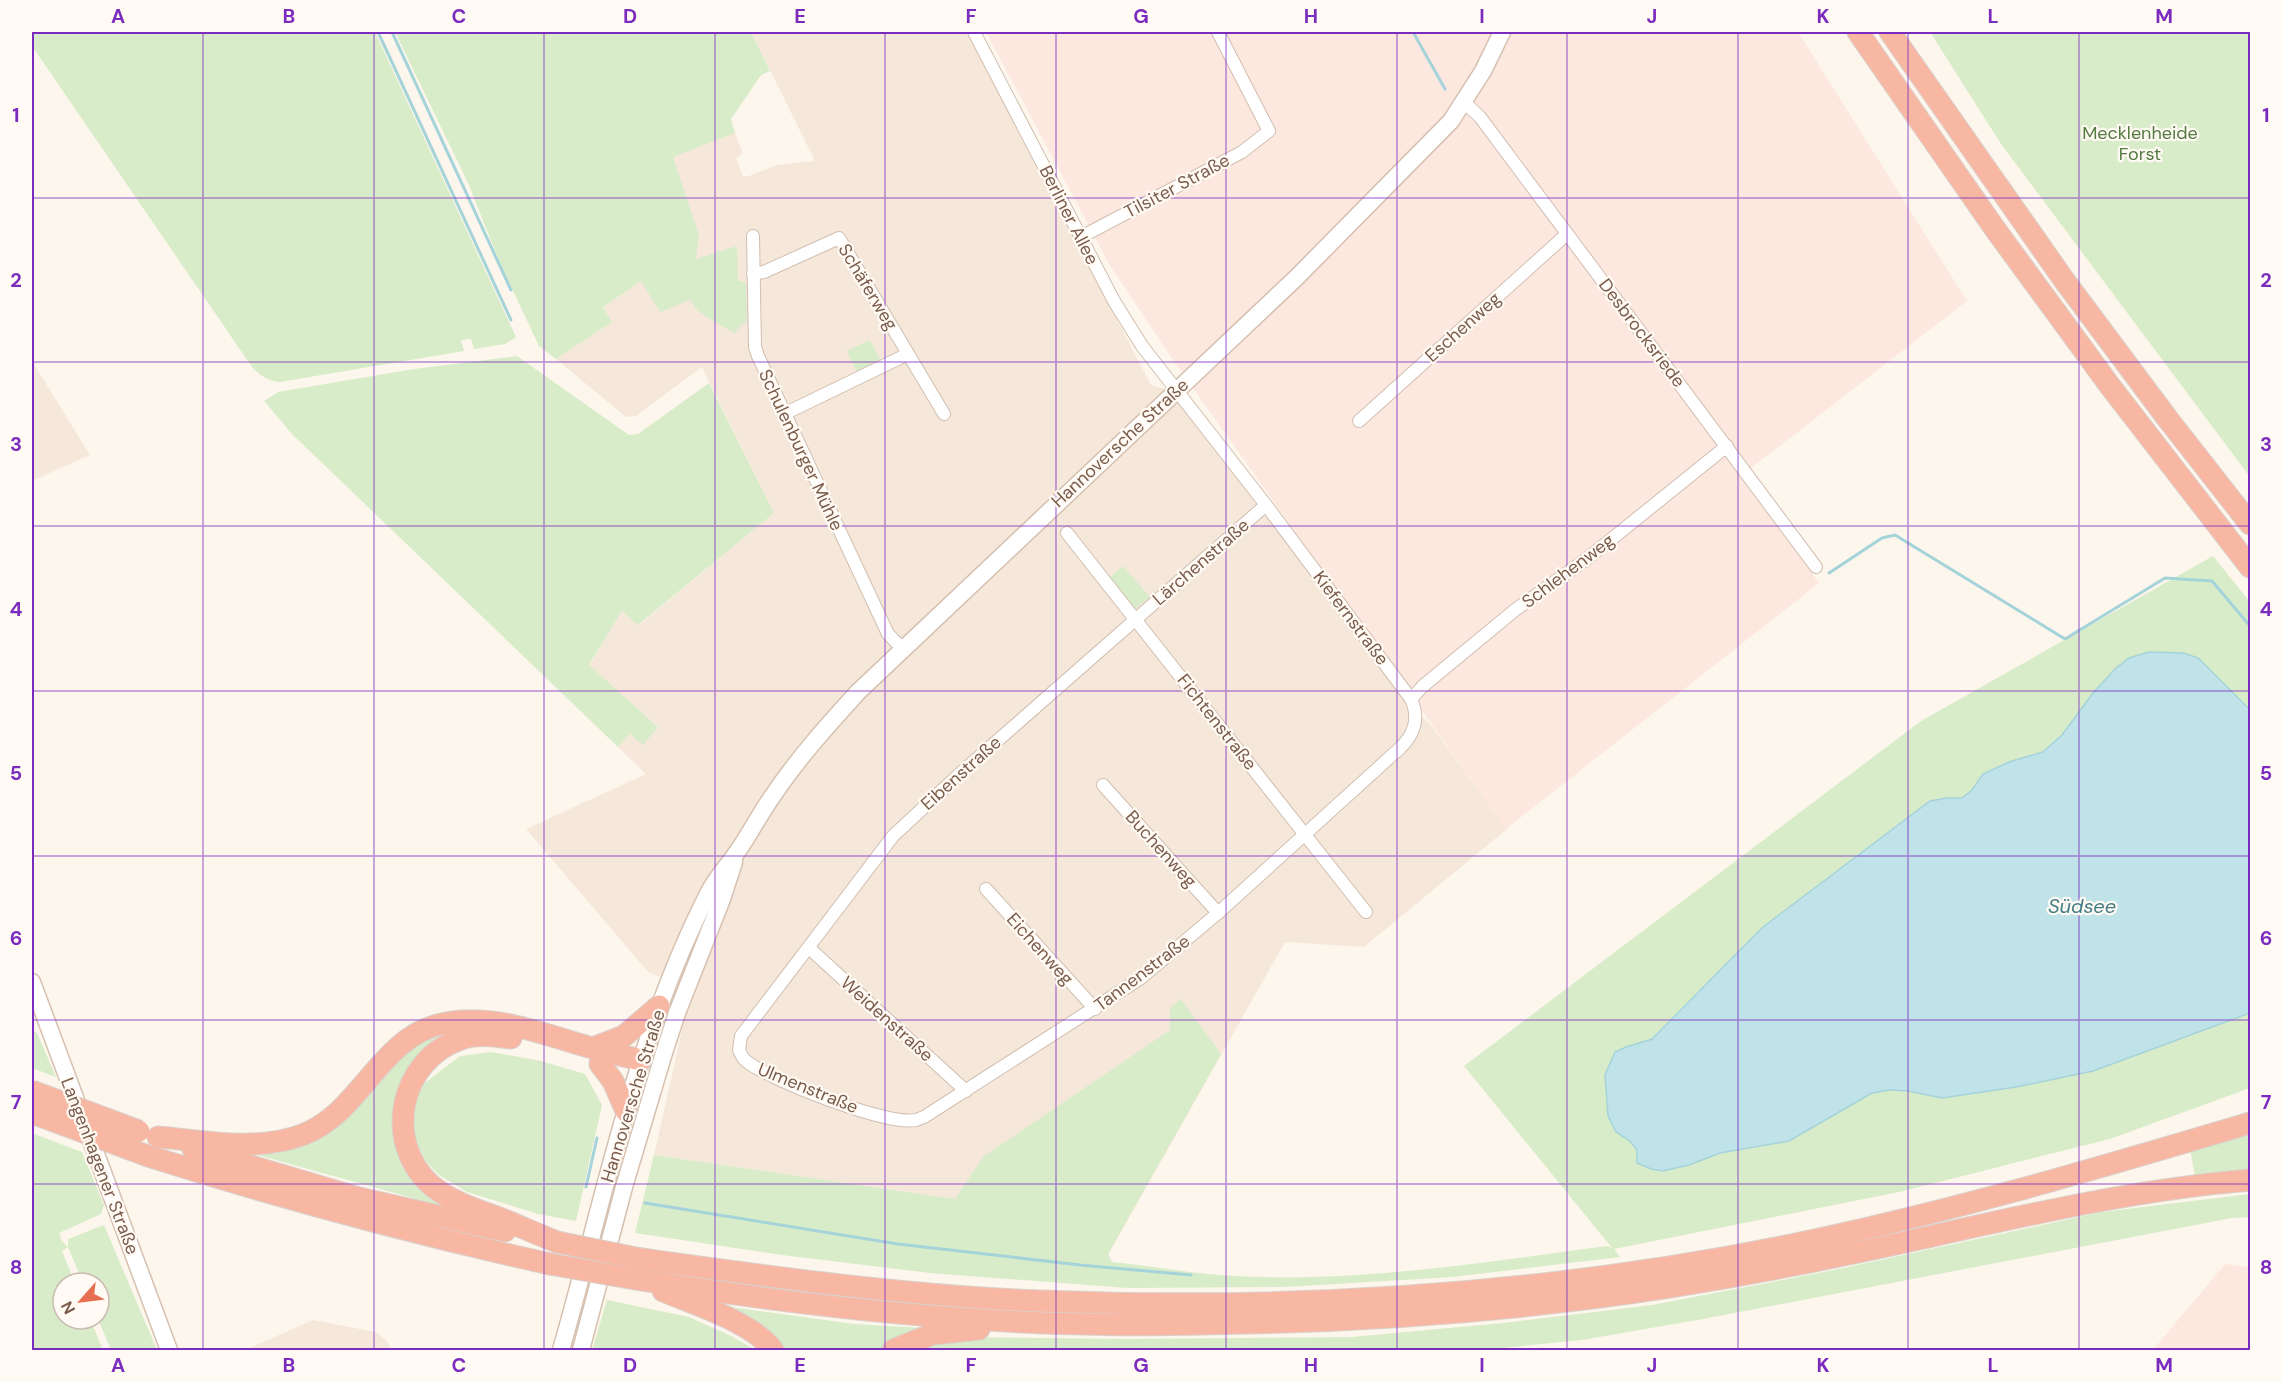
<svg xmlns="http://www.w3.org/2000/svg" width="2282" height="1382" viewBox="0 0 2282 1382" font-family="'DM Sans',sans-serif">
<rect width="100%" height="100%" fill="#fdf6ec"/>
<g fill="#f5e8da">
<path d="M751 32H967L1151 385 1170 390 1409 705 1430 724 1507 829 1364 947 1285 942 1108 1255 955 1199 654 1155 691 990 648 972 526 829 646 774 618 747 630 734 658 727 589 666 622 611 639 625 774 513 702 367 636 416 626 417 556 359 612 322 603 307 641 281 690 300 692 304 710 318 734 332 746 282H738L695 259 699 235 672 157 735 133 742 151 740 156 736 158 743 176H749L776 165 815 161Z"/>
<path d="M32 361 90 455 32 481Z"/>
<path d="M313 1320 376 1332 385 1339 392 1350H245Z"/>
</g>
<g fill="#fde8e0">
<path d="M986 32H1798L1967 301 1742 475 1819 583 1506 829 1171 357 1109 264Z"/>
<path d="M2225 1264 2250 1267V1350H2153Z"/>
</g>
<g fill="#d8ecc9">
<path d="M32 32H375L516 337 505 344 474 349 471 339 461 340 464 351 280 382C268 381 261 376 252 367L32 46Z"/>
<path d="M395 32H751L770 71 761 75 731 119 735 133 673 157 699 235 696 259 737 246 738 281 746 282 747 320 734 333C721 324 697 315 690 300L660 312 641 281 603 307 612 322 556 359 539 346 499 261 469 185Z"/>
<path d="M1930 32H2250V477L2001 144Z"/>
<path d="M870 340 881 361 857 373 847 351Z"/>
<path d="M517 356 629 435 638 434 709 383 774 513 638 625 622 611 589 665 658 727 643 745 630 734 618 747 293 435 264 401 278 392 414 369Z"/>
<path d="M2213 556 2250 602V710L2198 658 2183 653 2149 652 2129 658 2093 693 2062 735 2043 752 2009 762 1983 774 1972 790 1962 798H1947L1930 801 1763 927 1652 1039 1626 1047 1615 1052 1605 1075 1608 1116 1616 1132 1630 1141 1637 1150V1163L1701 1161 1720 1153 1789 1141 1872 1093 1889 1090 1908 1091 1942 1098 2016 1087 2093 1071 2250 1013V1088L2110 1139 1899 1192 1614 1249 1620 1257 1453 1277 1285 1287 1127 1288 930 1273 782 1255 635 1233 654 1155 955 1199 983 1157 1170 1030V1008L1181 999 1221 1054 1108 1254 1112 1262C1153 1266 1194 1274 1235 1276 1359 1283 1484 1262 1607 1246L1612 1248 1464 1066 1921 721Z"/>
<path d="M1123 566 1150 597 1135 609 1109 578Z"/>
<path d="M32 1031 37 1033 56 1077 32 1068Z"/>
<path d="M428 1031 518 1034 434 1047 396 1134 456 1210 247 1152 292 1144Z"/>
<path d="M491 1052 541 1061 585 1074 602 1105 576 1221 538 1214 467 1192 439 1175 422 1158 414 1136 413 1108 421 1086 460 1056Z"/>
<path d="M2250 1132V1172L2195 1176 2190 1149Z"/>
<path d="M32 1133 82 1152 104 1205 101 1214 59 1233 62 1241 68 1247V1239L104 1225 157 1350H111L98 1319 99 1283H83L68 1247 62 1251 75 1283H63V1319H90L103 1350H32Z"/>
<path d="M2250 1194V1217L2232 1218 1703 1319 1582 1340 1483 1350H910L962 1337 1127 1339 1352 1337 1503 1323 1652 1305 1834 1270 2102 1212Z"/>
<path d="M607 1300 689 1317 731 1336 756 1350H592Z"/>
<path d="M723 1306 854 1324 924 1328 883 1350H783Z"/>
</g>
<path fill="#bfe3e8" stroke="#a5d3da" stroke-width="1.5" d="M2149 652 2183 653 2198 658 2250 710V1013L2093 1071 2016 1087 1942 1098 1908 1091 1889 1090 1872 1093 1789 1141 1720 1153 1689 1165 1663 1171 1651 1169 1637 1163V1150L1630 1141 1616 1132 1608 1116 1605 1075 1615 1052 1626 1047 1652 1039 1763 927 1930 801 1947 798H1962L1972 790 1983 774 2009 762 2043 752 2062 735 2093 693 2116 668 2129 658Z"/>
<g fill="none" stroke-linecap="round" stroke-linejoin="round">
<g stroke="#a5d3da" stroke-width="3">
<path d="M378 32 511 320"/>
<path d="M392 32 511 290"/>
<path d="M1413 32 1445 89"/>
<path d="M1829 573 1882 538 1895 535 2065 639 2165 578 2212 581 2250 626"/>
<path d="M586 1187 597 1138"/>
<path d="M645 1203 898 1244 1080 1265 1191 1275"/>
</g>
<g stroke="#d1beb0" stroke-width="14">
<g id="street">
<path d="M974 32 1114 301 1142 346 1266 505 1411 699C1420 719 1414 735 1399 749L1218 913 1141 978 924 1117C923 1117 917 1120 916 1120 887 1126 770 1080 746 1061 742 1058 741 1054 739 1050L741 1036 893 836 964 770 1266 505"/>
<path d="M1464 102 1480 117 1816 567"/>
<path d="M753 236 755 347 758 356 888 634 902 648"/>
<path d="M1081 237 1242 152 1269 131 1218 32"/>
<path d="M753 274 764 272 839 238 944 414"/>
<path d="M784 414 908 354"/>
<path d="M1359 421 1567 234"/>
<path d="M1067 533 1366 912"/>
<path d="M1411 699 1423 686 1515 610 1588 558 1727 446"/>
<path d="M1103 785 1218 913"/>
<path d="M986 889 1095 1009"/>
<path d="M809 948 966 1091"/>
</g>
</g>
<g stroke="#d6c0b0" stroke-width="19">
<g id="secondary">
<path d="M32 982 169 1350"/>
<path d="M561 1350C605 1197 635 1036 709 892 716 878 726 868 735 855 749 836 760 813 774 794 799 757 828 725 858 692L1296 278 1451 121 1483 71 1502 32"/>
<path d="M581 1350 624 1187 663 1056 677 1013 722 899 734 862"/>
</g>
</g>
<g stroke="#dad1cd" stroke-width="23">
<g id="highway">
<path d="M1858 32 1995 229 2110 386 2250 567"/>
<path d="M1890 32 2064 280 2167 418 2250 524"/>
<path d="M511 1038C495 1036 477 1033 461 1039 399 1060 383 1142 431 1185 450 1201 474 1209 497 1217 517 1225 537 1234 557 1242"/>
<path d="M593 1048 624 1036 659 1006"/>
<path d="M600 1064 613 1081 626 1111"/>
<path d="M158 1137C205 1141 256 1152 302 1135 362 1113 380 1034 446 1023 497 1014 545 1035 592 1048 608 1053 625 1056 641 1060"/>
<path d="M193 1149 359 1198 505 1231"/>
<path d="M148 1156C281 1198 414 1234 550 1264"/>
<path d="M641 1259C773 1277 906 1296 1040 1301 1291 1311 1545 1295 1791 1245 1947 1213 2098 1168 2250 1123"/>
<path d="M635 1279C783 1303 933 1321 1083 1324 1138 1326 1192 1324 1247 1323 1389 1320 1530 1309 1671 1287 1757 1273 1843 1256 1928 1237 2035 1213 2141 1189 2250 1180"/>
<path d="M663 1291C696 1305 752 1322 773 1350"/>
<path d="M893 1350 933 1334 979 1329"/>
</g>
</g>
<use href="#street" stroke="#fff" stroke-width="12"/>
<use href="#secondary" stroke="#fff" stroke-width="16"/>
<use href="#highway" stroke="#f7b7a3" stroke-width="21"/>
<g stroke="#dad1cd" stroke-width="23" stroke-linecap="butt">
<g id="highway-bridge">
<path d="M32 1091 139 1131"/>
<path d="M32 1113 148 1156"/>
<path d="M557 1242 641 1259"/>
<path d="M550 1264 635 1279"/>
</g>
</g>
<use href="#highway-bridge" stroke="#f7b7a3" stroke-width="21"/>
</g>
<path fill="none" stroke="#7b2cbf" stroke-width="1.5" stroke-opacity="0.55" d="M203 32V1350M374 32V1350M544 32V1350M715 32V1350M885 32V1350M1056 32V1350M1226 32V1350M1397 32V1350M1567 32V1350M1738 32V1350M1908 32V1350M2079 32V1350M32 198H2250M32 362H2250M32 526H2250M32 691H2250M32 856H2250M32 1020H2250M32 1184H2250"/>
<g text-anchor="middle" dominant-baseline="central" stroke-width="4.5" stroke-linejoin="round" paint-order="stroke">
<g font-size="18" fill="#537a41" stroke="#fffaf3">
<text x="2140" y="133">Mecklenheide<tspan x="2140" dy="21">Forst</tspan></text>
</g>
<g font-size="18" fill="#7a5c4d" stroke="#fffaf3">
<text transform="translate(1177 186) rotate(-28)">Tilsiter Straße</text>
<text transform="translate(1069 215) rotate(63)">Berliner Allee</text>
<text transform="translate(868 287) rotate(59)">Schäferweg</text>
<text transform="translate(1463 327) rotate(-42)">Eschenweg</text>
<text transform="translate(1642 333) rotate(53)">Desbrocksriede</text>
<text transform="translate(1120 443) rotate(-43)">Hannoversche Straße</text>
<text transform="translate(801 450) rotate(65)">Schulenburger Mühle</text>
<text transform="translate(1201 562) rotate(-41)">Lärchenstraße</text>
<text transform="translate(1568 571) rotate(-37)">Schlehenweg</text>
<text transform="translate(1351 618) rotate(53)">Kiefernstraße</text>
<text transform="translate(1217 722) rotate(52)">Fichtenstraße</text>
<text transform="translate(961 773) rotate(-42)">Eibenstraße</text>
<text transform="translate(1161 849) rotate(48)">Buchenweg</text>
<text transform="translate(1040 949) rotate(48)">Eichenweg</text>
<text transform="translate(1142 973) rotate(-37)">Tannenstraße</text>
<text transform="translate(887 1019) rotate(42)">Weidenstraße</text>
<text transform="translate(808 1088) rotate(22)">Ulmenstraße</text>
<text transform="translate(633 1096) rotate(-73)">Hannoversche Straße</text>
<text transform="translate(100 1166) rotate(69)">Langenhagener Straße</text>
</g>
<g font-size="20" font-style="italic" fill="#437c86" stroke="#fffaf3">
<text x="2082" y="906">Südsee</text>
</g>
</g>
<rect width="2282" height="1382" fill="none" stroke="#fffaf3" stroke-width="66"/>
<g transform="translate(81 1301) rotate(242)"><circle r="28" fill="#fffaf3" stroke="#cabbb1" stroke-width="1.5"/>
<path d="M0-4.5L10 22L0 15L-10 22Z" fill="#e76f51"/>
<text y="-9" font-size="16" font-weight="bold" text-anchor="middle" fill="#7a5c4d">N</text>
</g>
<rect x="33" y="33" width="2216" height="1316" fill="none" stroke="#7b2cbf" stroke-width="2"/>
<g font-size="20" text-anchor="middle" font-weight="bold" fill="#7b2cbf">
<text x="118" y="23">A</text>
<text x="289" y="23">B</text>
<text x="459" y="23">C</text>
<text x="630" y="23">D</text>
<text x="800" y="23">E</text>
<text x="971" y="23">F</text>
<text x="1141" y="23">G</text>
<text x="1311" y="23">H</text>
<text x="1482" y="23">I</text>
<text x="1652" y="23">J</text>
<text x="1823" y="23">K</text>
<text x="1993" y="23">L</text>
<text x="2164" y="23">M</text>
<text x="16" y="122">1</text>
<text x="2266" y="122">1</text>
<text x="16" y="287">2</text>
<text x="2266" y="287">2</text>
<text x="16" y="451">3</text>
<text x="2266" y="451">3</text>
<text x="16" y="616">4</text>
<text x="2266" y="616">4</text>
<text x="16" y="780">5</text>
<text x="2266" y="780">5</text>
<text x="16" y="945">6</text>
<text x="2266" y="945">6</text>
<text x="16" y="1109">7</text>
<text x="2266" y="1109">7</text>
<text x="16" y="1274">8</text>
<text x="2266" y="1274">8</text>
<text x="118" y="1372">A</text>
<text x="289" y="1372">B</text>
<text x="459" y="1372">C</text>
<text x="630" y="1372">D</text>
<text x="800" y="1372">E</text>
<text x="971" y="1372">F</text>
<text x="1141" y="1372">G</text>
<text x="1311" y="1372">H</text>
<text x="1482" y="1372">I</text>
<text x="1652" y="1372">J</text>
<text x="1823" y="1372">K</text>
<text x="1993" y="1372">L</text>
<text x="2164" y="1372">M</text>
</g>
</svg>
